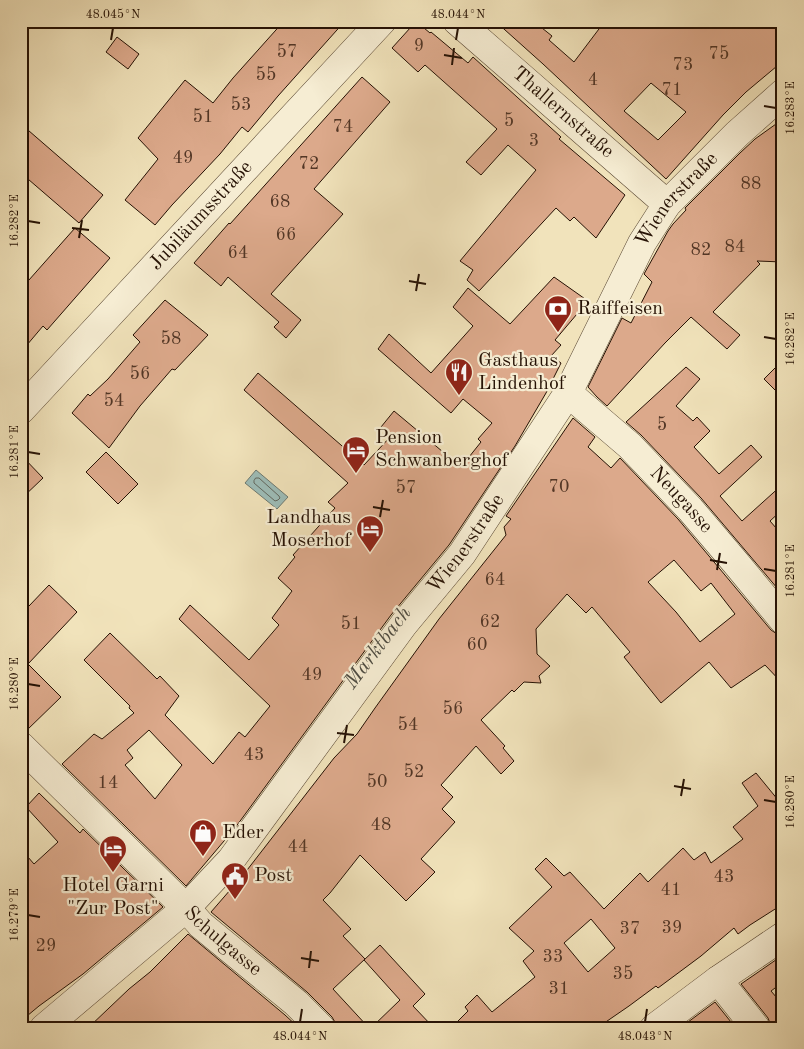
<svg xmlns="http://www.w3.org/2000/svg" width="804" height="1049" viewBox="0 0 804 1049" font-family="'Old Standard TT',serif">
<rect width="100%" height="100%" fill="#f1e3bb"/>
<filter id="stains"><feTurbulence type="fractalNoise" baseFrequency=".004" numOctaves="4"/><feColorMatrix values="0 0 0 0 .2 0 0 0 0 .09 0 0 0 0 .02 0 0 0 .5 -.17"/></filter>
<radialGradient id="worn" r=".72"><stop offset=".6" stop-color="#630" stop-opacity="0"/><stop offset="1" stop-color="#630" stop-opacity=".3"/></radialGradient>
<path fill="#9dbdb8" stroke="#6d7870" d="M256 470 288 497 277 509 245 483Z"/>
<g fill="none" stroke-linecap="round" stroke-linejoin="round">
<path stroke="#61675e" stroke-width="1" d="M256 478H259L279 496 280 498 278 500 275 501 254 483V481Z"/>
</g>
<g fill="#dca98b" stroke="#251104" fill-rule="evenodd">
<path d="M284 21H345L278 96 248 132 242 127 220 154 172 205 155 225 125 200 158 159 138 138 185 80 213 103 233 78Z"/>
<path d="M495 21H548L542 28 552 36 549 40 574 62 605 21H783V61L746 92 723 115 666 179 543 64ZM651 83 686 112 658 140 624 111Z"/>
<path d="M418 23 430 33 431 32 468 63 473 57 561 137 559 139 625 195 596 238 574 217 570 221 556 208 479 291 467 280 473 270 460 261 536 170 508 145 481 175 466 162 497 129 425 65 418 72 392 48 411 27 413 29Z"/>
<path d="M117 37 139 54 128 69 106 52Z"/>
<path d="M362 77 390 102 314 189 343 214 271 294 301 320 286 338 274 327 279 322 228 277 221 286 194 263 229 223 230 224Z"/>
<path d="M783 119V262L757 261 760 264 713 312 740 335 727 349 691 317 665 343 607 406 597 397 588 387 622 318 631 323 652 282 644 274 668 231 673 224 686 210 685 208 740 153 755 139Z"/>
<path d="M21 124 103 195 79 223 21 173Z"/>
<path d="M75 228 110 258 47 330 43 326 21 352V289Z"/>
<path d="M554 277 588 301 555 340 561 345 551 356 561 363 546 393 515 446 449 545 391 615 235 828 186 886 62 764 94 734 102 739 134 713 129 708 130 706 84 660 110 633 157 679 160 676 179 696 165 715 213 764 239 732 245 737 270 706 179 619 190 605 249 660 279 625 272 618 292 591 278 578 295 557 293 555 335 508 328 502 348 483 244 390 258 373 364 465 391 436 381 427 394 411 461 467 481 442 478 439 492 423 463 399 451 413 378 349 389 334 431 373 473 326 453 307 468 288 510 324ZM149 730 182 765 155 799 125 765 133 758 127 750Z"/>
<path d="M165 300 208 335 175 370 172 369 140 406 109 448 72 413 88 394 90 396 108 379 140 342 133 335Z"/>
<path d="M783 360V398L764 379Z"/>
<path d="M686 367 700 379 676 406 693 421 697 417 710 431 694 447 719 474 751 445 762 457 720 496 742 521 783 484V509L770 521 783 536V595L701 498 641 435 626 422Z"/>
<path d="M573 418 595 437 588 447 611 468 620 458 678 519 771 630 777 634 783 635V684L765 665 731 688 709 662 661 703 624 657 630 652 592 607 586 613 567 594 536 629 537 654 550 666 539 676 541 683 524 682 514 692 512 690 481 720 505 746 503 748 514 761 501 774 476 746 441 785 453 797 442 809 455 822 421 859 435 872 406 901 360 855 330 893 323 900 351 929 343 936 365 959 333 989 369 1028H336V1024L332 1017 307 992 211 912 244 874 334 758 357 734 375 708 439 619 506 535 504 527 511 519 506 516ZM674 560 701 591 711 583 735 614 700 642 676 612 648 582Z"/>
<path d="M106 452 138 484 118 504 86 472Z"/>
<path d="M21 455 43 478 21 499Z"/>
<path d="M49 585 77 612 28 664 61 697 26 731H21V598L29 606Z"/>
<path d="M756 773 783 806V904L750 925 738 934 734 928 701 956 658 988 656 986 629 1006 597 1028H451L468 1011 465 1007 477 995 492 1012 535 977 523 961 534 951 509 928 552 887 535 869 546 858 564 876 570 872 604 909 640 873 648 882 683 848 694 860 705 852 711 863 743 839 733 827 758 806 742 783ZM591 919 615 948 588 972 564 943Z"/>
<path d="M39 793 80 833 83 829 163 907 83 974 39 1006 21 1021V849L34 864 58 842 26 807Z"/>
<path d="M188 934 285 1015 299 1028H88L129 989 150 972Z"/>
<path d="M380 945 425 994 413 1006 434 1028H371L400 1000 364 960Z"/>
<path d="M783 955V982L771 991 783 1005V1018L771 1026 768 1018 741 984Z"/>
<path d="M715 1002 735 1027 734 1028H680Z"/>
</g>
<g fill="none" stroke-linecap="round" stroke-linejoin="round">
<g stroke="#584632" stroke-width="29">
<g id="minor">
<path id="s1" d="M457 21 667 204"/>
<path id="s2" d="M568 393 630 446 690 509 735 562 783 620"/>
<path id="s3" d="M21 410 382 21"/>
<path id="s4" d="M21 746 186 908 201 925 296 1003 321 1028"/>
<path d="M718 980 756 1028"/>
<path id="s5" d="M44 1028 186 908 231 860 404 624 462 554 568 393 642 243 667 204 737 134 783 93"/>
<path d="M654 1028 718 980 783 936"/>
</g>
</g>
<use href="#minor" stroke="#f6edd3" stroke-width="28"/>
</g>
<path fill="none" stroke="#251104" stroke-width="2" d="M111 40 113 28M456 40 458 28M444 55 462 58M452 65 454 48M764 106 776 108M28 221 40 223M72 228 89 230M79 238 82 220M409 281 426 284M416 291 419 274M764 337 776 339M28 452 40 454M373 507 390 510M380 517 383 500M710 560 727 563M764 569 776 571M717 570 720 553M28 684 40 686M337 733 354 735M344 743 347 725M674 786 691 789M681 796 684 779M764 800 776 802M28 915 40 917M301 958 319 961M309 968 311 951M300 1022 302 1009M645 1022 647 1009"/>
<defs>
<g id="bank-pin" transform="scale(1.4375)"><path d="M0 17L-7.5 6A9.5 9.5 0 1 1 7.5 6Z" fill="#8f2418" stroke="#f6edd3"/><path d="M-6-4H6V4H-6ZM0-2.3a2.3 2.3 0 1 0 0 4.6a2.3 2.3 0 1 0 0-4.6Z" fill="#fff"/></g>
<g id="restaurant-pin" transform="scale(1.4375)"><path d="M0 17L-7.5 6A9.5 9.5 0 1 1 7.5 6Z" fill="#8f2418" stroke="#f6edd3"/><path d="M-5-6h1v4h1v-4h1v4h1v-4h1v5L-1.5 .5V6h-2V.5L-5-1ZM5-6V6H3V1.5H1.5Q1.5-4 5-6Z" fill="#fff"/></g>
<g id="hotel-pin" transform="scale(1.4375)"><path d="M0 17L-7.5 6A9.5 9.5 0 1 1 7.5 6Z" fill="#8f2418" stroke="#f6edd3"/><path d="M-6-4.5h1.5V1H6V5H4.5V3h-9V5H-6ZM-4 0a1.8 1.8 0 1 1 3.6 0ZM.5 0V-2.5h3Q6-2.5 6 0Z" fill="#fff"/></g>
<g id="shop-pin" transform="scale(1.4375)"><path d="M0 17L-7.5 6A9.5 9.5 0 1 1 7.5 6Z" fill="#8f2418" stroke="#f6edd3"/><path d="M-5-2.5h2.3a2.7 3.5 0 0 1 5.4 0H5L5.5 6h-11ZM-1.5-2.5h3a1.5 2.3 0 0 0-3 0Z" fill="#fff"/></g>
<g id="civic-pin" transform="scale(1.4375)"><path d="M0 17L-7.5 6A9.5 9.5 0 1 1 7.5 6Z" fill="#8f2418" stroke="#f6edd3"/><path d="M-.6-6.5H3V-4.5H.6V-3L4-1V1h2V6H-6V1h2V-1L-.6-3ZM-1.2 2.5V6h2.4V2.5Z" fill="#fff"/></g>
</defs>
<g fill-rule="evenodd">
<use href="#bank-pin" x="558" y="309"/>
<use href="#restaurant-pin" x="459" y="372"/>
<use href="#hotel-pin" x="356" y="450"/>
<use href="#hotel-pin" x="370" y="529"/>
<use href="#shop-pin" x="203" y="833"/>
<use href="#hotel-pin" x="113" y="849"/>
<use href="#civic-pin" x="235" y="876"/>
</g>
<g text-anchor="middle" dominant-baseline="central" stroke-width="4.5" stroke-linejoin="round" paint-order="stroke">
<g font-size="18" fill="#533726">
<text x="419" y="46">9</text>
<text x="287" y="52">57</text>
<text x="719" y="54">75</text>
<text x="683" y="65">73</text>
<text x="266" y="75">55</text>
<text x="593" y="80">4</text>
<text x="672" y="90">71</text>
<text x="241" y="105">53</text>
<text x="203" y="117">51</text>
<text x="509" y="121">5</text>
<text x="343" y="127">74</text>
<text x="534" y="141">3</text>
<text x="183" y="158">49</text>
<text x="309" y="164">72</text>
<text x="751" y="184">88</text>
<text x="280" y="202">68</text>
<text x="286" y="235">66</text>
<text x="735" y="247">84</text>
<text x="701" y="250">82</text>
<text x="238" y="253">64</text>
<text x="171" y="339">58</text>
<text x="140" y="374">56</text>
<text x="114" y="401">54</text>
<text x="662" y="425">5</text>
<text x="559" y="487">70</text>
<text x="406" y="488">57</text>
<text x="495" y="580">64</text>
<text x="490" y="622">62</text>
<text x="351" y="624">51</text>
<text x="477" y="645">60</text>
<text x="312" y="675">49</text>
<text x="453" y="709">56</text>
<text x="408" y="725">54</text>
<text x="254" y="755">43</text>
<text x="414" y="772">52</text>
<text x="377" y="782">50</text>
<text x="108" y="783">14</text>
<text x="381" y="825">48</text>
<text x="298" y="847">44</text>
<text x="724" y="877">43</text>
<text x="671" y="890">41</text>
<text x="672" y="928">39</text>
<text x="630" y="929">37</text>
<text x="46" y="946">29</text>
<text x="553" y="957">33</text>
<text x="623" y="974">35</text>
<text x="559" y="989">31</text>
</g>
<g font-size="20" fill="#251104" stroke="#f6edd3">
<text stroke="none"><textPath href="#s1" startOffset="140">Thallernstraße</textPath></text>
<text stroke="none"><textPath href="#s5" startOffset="1051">Wienerstraße</textPath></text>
<text stroke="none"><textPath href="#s3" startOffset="265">Jubiläumsstraße</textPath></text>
<text stroke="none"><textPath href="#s2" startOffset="156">Neugasse</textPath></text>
<text stroke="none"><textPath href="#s5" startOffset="646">Wienerstraße</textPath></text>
<text stroke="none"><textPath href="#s4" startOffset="281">Schulgasse</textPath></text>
</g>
<g font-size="20" fill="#251104" stroke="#f6edd3" text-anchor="start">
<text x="577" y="309">Raiffeisen</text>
<text x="478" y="361">Gasthaus<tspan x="478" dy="23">Lindenhof</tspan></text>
<text x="375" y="438">Pension<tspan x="375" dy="23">Schwanberghof</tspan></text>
<text x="351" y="518" text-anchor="end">Landhaus<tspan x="351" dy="23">Moserhof</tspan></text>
<text x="222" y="833">Eder</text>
<text x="254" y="876">Post</text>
<text x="113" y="886" text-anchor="middle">Hotel Garni<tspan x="113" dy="23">"Zur Post"</tspan></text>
</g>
<g font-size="21" font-style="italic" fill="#4f4d43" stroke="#f6edd3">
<text transform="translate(378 648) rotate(-53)">Marktbach</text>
</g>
</g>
<rect width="804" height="1049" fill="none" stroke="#f1e3bb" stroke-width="55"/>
<rect x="28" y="28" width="748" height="994" fill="none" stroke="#251104" stroke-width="2"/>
<g font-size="12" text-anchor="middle" fill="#251104">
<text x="113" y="18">48.045°N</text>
<text x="458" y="18">48.044°N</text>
<text transform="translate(790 108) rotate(-90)" y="4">16.283°E</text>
<text transform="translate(14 221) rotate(-90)" y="4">16.282°E</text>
<text transform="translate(790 339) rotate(-90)" y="4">16.282°E</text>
<text transform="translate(14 452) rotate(-90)" y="4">16.281°E</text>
<text transform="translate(790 571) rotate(-90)" y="4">16.281°E</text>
<text transform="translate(14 684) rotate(-90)" y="4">16.280°E</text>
<text transform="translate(790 802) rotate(-90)" y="4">16.280°E</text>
<text transform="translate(14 915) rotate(-90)" y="4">16.279°E</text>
<text x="300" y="1040">48.044°N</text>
<text x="645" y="1040">48.043°N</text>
</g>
<rect width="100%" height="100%" filter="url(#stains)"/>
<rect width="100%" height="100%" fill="url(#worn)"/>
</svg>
